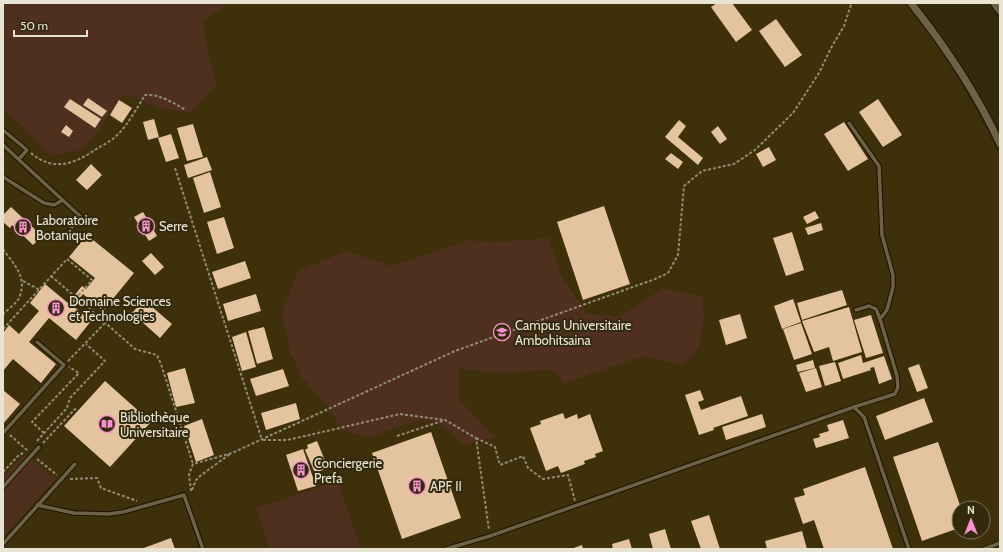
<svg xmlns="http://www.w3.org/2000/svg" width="1003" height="552" viewBox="0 0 1003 552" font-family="Cabin,sans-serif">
<rect width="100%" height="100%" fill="#332a0d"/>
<path fill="#3d300b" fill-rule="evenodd" d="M3 3H906L920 20 952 68 988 131 1000 156V549H3ZM959 508H983V532H959Z"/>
<g fill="#4f2f1e">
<path d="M3 3H230L203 21 210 63 217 85 190 113 158 108 133 97 123 95 95 135 82 150 51 156 21 125 3 111Z"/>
<path d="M548 238 561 274 587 314 620 317 663 288 703 297 704 320 699 348 683 365 643 356 592 373 564 384 552 370 493 373 459 368V399L495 437 463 445 452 432 429 419 406 424 369 437 341 430 328 406 302 378 290 352 282 314 298 271 346 251 391 266 468 240 493 242Z"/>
<path d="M28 456 56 479 3 537V477L22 457Z"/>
<path d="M338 481 361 549H270L256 508Z"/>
</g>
<g fill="#e4c39f">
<path d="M717 3H732L752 30 736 42 711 7Z"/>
<path d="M776 19 802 55 785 67 759 31Z"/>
<path d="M88 98 107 111 102 117 83 105Z"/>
<path d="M70 99 101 119 95 128 64 107Z"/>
<path d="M878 99 902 135 883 147 859 112Z"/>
<path d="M119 100 132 108 122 123 110 115Z"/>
<path d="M154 119 159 137 148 140 143 122Z"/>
<path d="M679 120 686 126 678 137 703 158 698 165 665 137Z"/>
<path d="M844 122 868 159 848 171 824 134Z"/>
<path d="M193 124 203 157 187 161 177 128Z"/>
<path d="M66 125 73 131 69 137 61 132Z"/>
<path d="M718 126 727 139 720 144 711 132Z"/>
<path d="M171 134 179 158 166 162 158 138Z"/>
<path d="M769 147 776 160 763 167 756 154Z"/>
<path d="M671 153 683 162 678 169 665 159Z"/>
<path d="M207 157 212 170 188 178 184 165Z"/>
<path d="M91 164 102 175 87 190 76 180Z"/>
<path d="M210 172 221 207 204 213 193 178Z"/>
<path d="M604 206 630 284 583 300 557 222Z"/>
<path d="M11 207 42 236 33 245 12 225 10 228 3 222V215Z"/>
<path d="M815 211 819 218 807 224 803 217Z"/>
<path d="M143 212 157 236 149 241 134 217Z"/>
<path d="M224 217 234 248 217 254 207 222Z"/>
<path d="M821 223 823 230 808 235 805 228Z"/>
<path d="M792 232 804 270 786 276 773 238Z"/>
<path d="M87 235 134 273 103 311 83 294 73 306 91 321 76 340 49 318 29 342 56 364 41 383 13 359 3 371V333L9 325 19 334 39 311 30 303 45 284 68 303 82 286 86 289 95 278 69 257Z"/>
<path d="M151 253 164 267 155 275 142 261Z"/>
<path d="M245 261 251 278 218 289 212 272Z"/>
<path d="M842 290 847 305 802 320 797 303Z"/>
<path d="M256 294 261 311 228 321 223 304Z"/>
<path d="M793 299 801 322 782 329 774 306Z"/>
<path d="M144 300 172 324 160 338 132 313Z"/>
<path d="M849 307 862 352 833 361 829 347 814 352 802 321Z"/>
<path d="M740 314 747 338 726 345 719 320Z"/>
<path d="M871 315 883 353 866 358 854 320Z"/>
<path d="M801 323 812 354 794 360 783 329Z"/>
<path d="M264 327 273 359 257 364 248 331Z"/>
<path d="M246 332 256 367 242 371 232 337Z"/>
<path d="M861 355 863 363 884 356 892 379 879 384 874 367 870 368 871 370 843 379 838 363Z"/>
<path d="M813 360 815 368 798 372 796 365Z"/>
<path d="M835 362 841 381 825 386 819 366Z"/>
<path d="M919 364 928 388 917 392 908 368Z"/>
<path d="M185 368 195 403 176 407 167 373Z"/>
<path d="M816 368 822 387 806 392 799 373Z"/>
<path d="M283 369 289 386 256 396 250 379Z"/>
<path d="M105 381 151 422 110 467 64 426Z"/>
<path d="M3 390 20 404 3 424Z"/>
<path d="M700 390 704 400 698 402 701 410 741 396 748 416 713 428 714 430 699 435 685 395Z"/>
<path d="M924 398 933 422 885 440 876 416Z"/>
<path d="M296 403 300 419 266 430 261 413Z"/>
<path d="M563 413 565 419 577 414 578 419 590 414 603 451 595 454 596 457 584 461 585 464 561 473 558 466 546 471 530 428 541 424 540 421Z"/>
<path d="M762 414 766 427 726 440 722 427Z"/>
<path d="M202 419 214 455 196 462 184 426Z"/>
<path d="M843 420 849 438 816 448 813 439 820 437 819 434 829 431 827 425Z"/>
<path d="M431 432 461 518 402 539 372 453Z"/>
<path d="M317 441 328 468 315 473 305 450 308 448 307 445Z"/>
<path d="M938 442 961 508H959V528L922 541 893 457Z"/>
<path d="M303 449 316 486 298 491 286 455Z"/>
<path d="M865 467 893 549H824L814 520 803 524 794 498 805 495 803 489Z"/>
<path d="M709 515 720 549H701L691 521Z"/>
<path d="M665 529 671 549H653L649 534Z"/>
<path d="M802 531 807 549H767L765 541Z"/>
<path d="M171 538 175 549H141Z"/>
<path d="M629 539 632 549H613L612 544Z"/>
<path d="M582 545 583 549H571Z"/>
</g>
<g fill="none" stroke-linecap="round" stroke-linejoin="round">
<g stroke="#1b1200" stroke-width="5.5">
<g id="lane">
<path d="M849 123 879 166 882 235 893 275V287L887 310 880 319"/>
<path d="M3 130 27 150 19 159"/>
<path d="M3 145 81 217 62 239"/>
<path d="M3 177 44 203 54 205 63 200"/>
<path d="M854 407 864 417 909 549"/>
<path d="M3 433 64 365 37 342"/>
<path d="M3 487 39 447"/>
<path d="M37 505 74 513 109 514 123 512 184 495 203 549"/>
<path d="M3 544 75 464"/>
<path d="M446 549 490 536 854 407 895 394 898 387 897 376 880 319 876 309 869 306 856 310"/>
<path d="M984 549 1000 543"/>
</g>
</g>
<g stroke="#1b1200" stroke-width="9">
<g id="street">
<path d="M911 3C945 46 977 94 1000 144"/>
<path d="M994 3 1000 11"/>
</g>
</g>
<g stroke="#938b75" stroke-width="2" stroke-dasharray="3 2" stroke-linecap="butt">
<path d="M31 153C54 173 76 163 98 148 103 145 109 142 114 138 126 128 137 108 145 95 160 94 173 103 186 110"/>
<path d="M175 168 262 440"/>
<path d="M3 249C14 265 28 277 19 298 16 304 8 309 3 314"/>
<path d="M51 276 79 300"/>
<path d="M23 281 40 290"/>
<path d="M85 305 135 349 157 355 161 364 193 464"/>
<path d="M3 329 67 259 92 280 76 298"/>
<path d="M68 361 105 323"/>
<path d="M44 433 32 422 79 373 69 367"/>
<path d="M10 435 28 451"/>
<path d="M397 436 445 420 476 438 489 530"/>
<path d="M476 438 495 447 500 465 523 456 528 468 543 479 568 475 575 501"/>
<path d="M263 440H287L305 436 400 414 445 420"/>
<path d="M37 441 67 408 70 398 105 361 86 344"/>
<path d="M43 443 75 409 77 412"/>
<path d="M37 459 57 475"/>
<path d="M3 472 19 455 25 452"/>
<path d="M70 479 97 478 101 488 137 501"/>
<path d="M192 490 196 480 200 476 230 454"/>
<path d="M191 491 189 474 193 464 232 453 455 351 655 279 668 273 678 255 684 186 702 171 734 164 755 150 793 113 819 73 831 48 844 26 851 5 853 3"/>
</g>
<use href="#lane" stroke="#6d6245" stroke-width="3.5"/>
<use href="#street" stroke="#6d6245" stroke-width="7"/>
</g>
<defs>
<g id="building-ring" transform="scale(0.9)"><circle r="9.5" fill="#332a0d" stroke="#f790cd" stroke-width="1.5"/><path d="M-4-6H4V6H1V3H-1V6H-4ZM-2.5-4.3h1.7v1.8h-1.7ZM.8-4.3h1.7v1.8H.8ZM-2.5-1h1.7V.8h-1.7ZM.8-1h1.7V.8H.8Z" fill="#f790cd"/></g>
<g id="university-ring" transform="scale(0.9)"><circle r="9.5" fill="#332a0d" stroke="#f790cd" stroke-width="1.5"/><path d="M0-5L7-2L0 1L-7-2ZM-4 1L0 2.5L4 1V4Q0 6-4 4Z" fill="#f790cd"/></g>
<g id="library-ring" transform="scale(0.9)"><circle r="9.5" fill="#332a0d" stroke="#f790cd" stroke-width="1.5"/><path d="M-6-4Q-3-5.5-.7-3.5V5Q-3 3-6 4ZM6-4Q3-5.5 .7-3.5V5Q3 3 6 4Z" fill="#f790cd"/></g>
</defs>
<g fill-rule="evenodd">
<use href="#building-ring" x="146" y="226"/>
<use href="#building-ring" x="23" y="227"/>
<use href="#building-ring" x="56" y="308"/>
<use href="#university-ring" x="502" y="332"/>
<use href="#library-ring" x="107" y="424"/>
<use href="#building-ring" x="301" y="470"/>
<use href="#building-ring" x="417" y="486"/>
</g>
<g text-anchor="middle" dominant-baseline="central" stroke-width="4" stroke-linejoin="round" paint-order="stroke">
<g font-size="13" fill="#e9e3d3" stroke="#332a0d" text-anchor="start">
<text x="36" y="220">Laboratoire<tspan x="36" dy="15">Botanique</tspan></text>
<text x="159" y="226">Serre</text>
<text x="69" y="301">Domaine Sciences<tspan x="69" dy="15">et Technologies</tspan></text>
<text x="515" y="325">Campus Universitaire<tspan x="515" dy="15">Ambohitsaina</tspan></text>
<text x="120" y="417">Bibliothèque<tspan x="120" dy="15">Universitaire</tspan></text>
<text x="314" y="463">Conciergerie<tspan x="314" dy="15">Prefa</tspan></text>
<text x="430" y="486">APF II</text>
</g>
</g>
<rect width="1003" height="552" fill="none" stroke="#e9e3d3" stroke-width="8"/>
<g transform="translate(971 520)"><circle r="19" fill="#332a0d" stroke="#7c745c"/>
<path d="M0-3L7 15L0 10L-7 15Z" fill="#f790cd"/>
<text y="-6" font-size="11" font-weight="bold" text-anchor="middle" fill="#e9e3d3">N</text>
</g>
<path d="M14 30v6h73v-6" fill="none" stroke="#e9e3d3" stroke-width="2"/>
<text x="20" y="30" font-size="12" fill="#e9e3d3" stroke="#332a0d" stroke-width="3" paint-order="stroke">50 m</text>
</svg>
